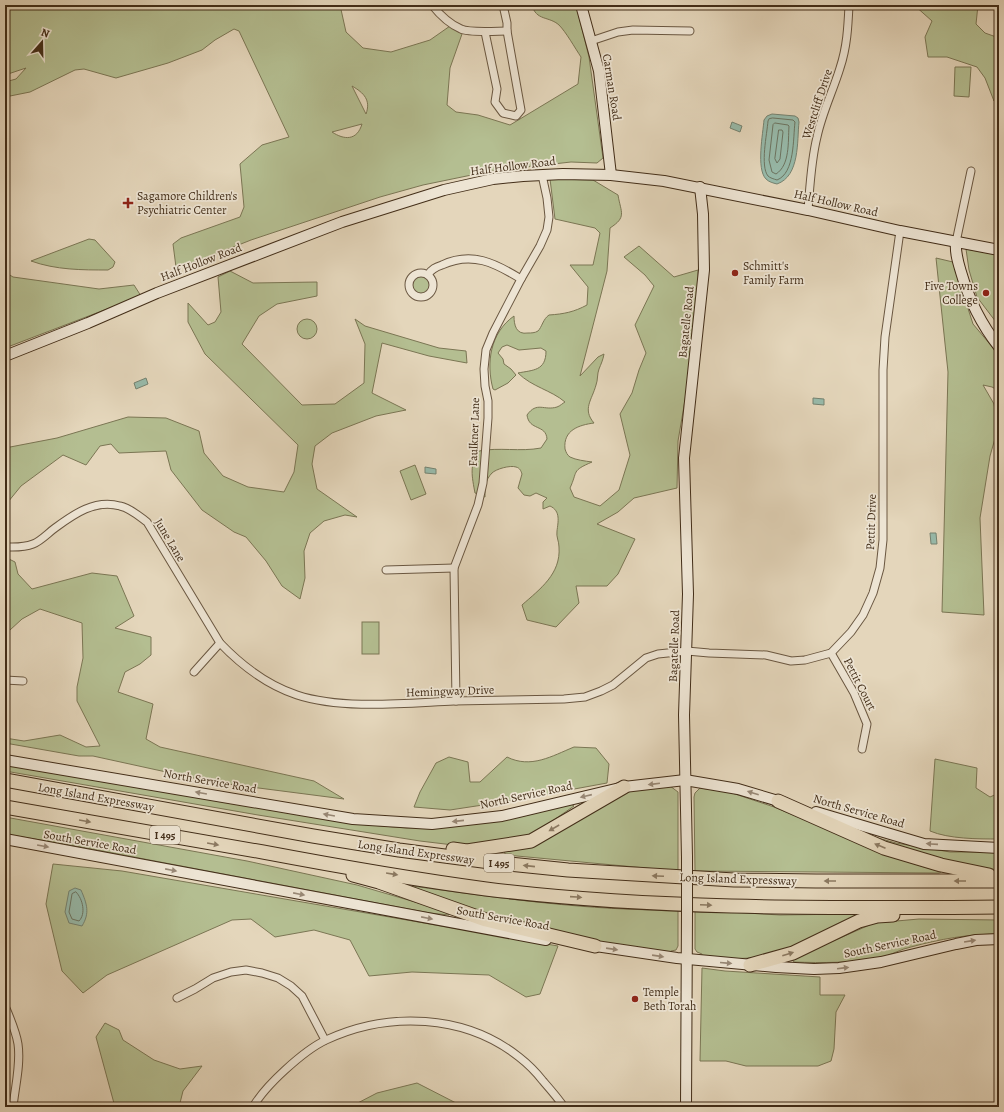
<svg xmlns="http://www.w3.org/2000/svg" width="1004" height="1112" viewBox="0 0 1004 1112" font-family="Alegreya,serif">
<rect width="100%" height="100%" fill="#e4d6bb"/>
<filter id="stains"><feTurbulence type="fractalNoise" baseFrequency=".005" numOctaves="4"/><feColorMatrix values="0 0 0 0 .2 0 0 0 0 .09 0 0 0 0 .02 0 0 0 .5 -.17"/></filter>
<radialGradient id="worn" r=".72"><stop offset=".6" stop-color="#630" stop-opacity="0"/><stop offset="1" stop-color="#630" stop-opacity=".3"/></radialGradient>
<g fill="#b4be91" stroke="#7b7654" fill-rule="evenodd">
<path d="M5 5H340L346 32 363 48 391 52 430 40 450 26 462 34 450 68 447 105 456 112 478 115 510 125 578 84 581 57C575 48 566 32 559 25 549 16 536 21 532 5H576L589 57 603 158 597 163 571 162 491 171 423 185 380 197 251 240 198 261 176 267 173 244 181 238 240 217 244 207 240 164 262 145 289 137 239 31 234 29 215 40 202 50 168 63 116 78 84 69 75 70 30 92 5 97V82L16 79 26 68 5 75ZM352 86C364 93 371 100 366 114ZM362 124C357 141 344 140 332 132Z"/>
<path d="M914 5H978L976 24 985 33 999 38V74L994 101 985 78 977 67 947 57H928L925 37 932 21Z"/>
<path d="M955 67H971L969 97 954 96Z"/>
<path d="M550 179 593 180 618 195C621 213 627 217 610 228L607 271 580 376 598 357 604 354C603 360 601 364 599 369 597 374 598 380 596 385 592 400 582 409 594 423 579 425 563 430 565 449 566 452 567 455 570 457 576 460 585 461 592 462 571 471 578 471 570 488L574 497 600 506 619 490 630 455 620 414 632 393 639 370 646 353 635 325 654 286 645 275 624 257 639 246 674 277 698 270V324L678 441 677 488 634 498 618 512 597 524 635 539 618 574 607 586H576L579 603 556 627 527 620 522 605C540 589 561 574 559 547 559 541 556 537 557 531 558 522 561 511 550 506L543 509V502L547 498 536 493 530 496 524 495 518 488 522 474C521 471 520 468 516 467 510 465 496 469 492 473 485 480 485 488 485 497L475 493C472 477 469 464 479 451 499 447 520 452 541 448L547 439C546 424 529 431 527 415 537 401 544 411 557 407 560 406 563 403 565 402 551 390 532 387 518 373 533 370 546 371 546 351L541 348 519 350 507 345 502 347 498 353 503 359 504 364 511 369 516 375 508 383 495 390 493 389C486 363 490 333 514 316 514 325 516 335 528 333 531 333 535 333 538 331 542 327 543 319 549 315 564 314 574 312 587 305L588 287 570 265H593L600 233 595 228 555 219Z"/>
<path d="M89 239 95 240 115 262 113 267 108 270C82 270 56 270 31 261Z"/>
<path d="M966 249 999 255V326L977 297 969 270Z"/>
<path d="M936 258 953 262 973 324 999 355V391L992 387 983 385 994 404 998 428 990 456 980 518 984 615 942 612 948 372Z"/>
<path d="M230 271 253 283 317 282V296L277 304 259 316 242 344 302 405 335 404 364 383 365 344 355 319 365 326 439 348 466 351 467 363 429 356 382 343 372 393 406 410 376 416 332 433 315 446 312 464 317 489 357 517 345 515 324 521 310 533 304 551 305 578 300 599 282 586 266 561 246 537 234 532 202 510 171 470 166 451 119 453 111 444 100 446 86 465 63 455 21 486 8 502 5 499V448L57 438 128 417 166 418 199 431 204 453 223 476 248 487 284 492 294 472 298 445 205 354 188 322V303L208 325 215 322 221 312 218 277Z"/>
<path d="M5 272 13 277 99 289 134 285 141 296 5 348Z"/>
<circle cx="420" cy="285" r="11"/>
<circle cx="307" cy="329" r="10"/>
<path d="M415 465 426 494 411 500 400 471Z"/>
<path d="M5 557 15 562 18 574 32 589 92 573 117 576 134 616 115 628 151 637V655L140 664 125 672 118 692 153 704 146 739 160 747 314 781 344 799 212 782 93 756H79L5 743V738L24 741 60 735 86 747 100 746 77 701V687L83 658 82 623 40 609 22 619 10 630H5Z"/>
<rect x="362" y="622" width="17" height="32"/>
<path d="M574 747 596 748 609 764 607 783 509 801 450 810 414 807 420 792 436 763 449 757 468 762 470 782H480L507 757C531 769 552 756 574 747Z"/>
<path d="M935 759 977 768 976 788 990 797 999 793V839C978 839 949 839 930 831Z"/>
<path d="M5 764 358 824 407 828 476 824 571 804 574 806 538 831 517 840 470 847 420 841 258 815 5 771Z"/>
<path d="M670 786 678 792V871L506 855 504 852 519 848 619 792Z"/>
<path d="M700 788 729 792 774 807 905 861 941 872 939 873 695 871 694 797 695 793Z"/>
<path d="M5 817 247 861 357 885 449 912V915L430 913 70 845 5 834Z"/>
<path d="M853 831 896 843 950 852H999V872L924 858Z"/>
<path d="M53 864 122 871 558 946 540 994 526 997 489 975 412 972 369 976 350 940 314 930 275 937 251 919 232 920 107 975 83 993 62 971 46 904Z"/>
<path d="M412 886C500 898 589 911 678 910V946L676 950 671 951V953L614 946 506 921 411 889Z"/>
<path d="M695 910 780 915 851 914 861 916C837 927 814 939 791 949 766 959 729 961 702 956V954L697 952 695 949Z"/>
<path d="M919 919 999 920V934C969 934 940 939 911 947 901 949 891 955 880 958 852 963 822 963 794 962L792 959 874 923Z"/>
<path d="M702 968 725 971 820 977V995H845L836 1012 834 1049 831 1061 818 1066H746L726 1061H700Z"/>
<path d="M105 1023 119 1030 123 1040 154 1060 180 1069 202 1066 183 1091 179 1107H115L96 1037Z"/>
<path d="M417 1083 456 1103 460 1107H350L377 1093Z"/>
</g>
<g fill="#97baaa" stroke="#758270">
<path d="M772 114 795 116 798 118 799 122C797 141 800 176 777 184 773 183 769 182 766 179 756 169 763 133 764 120L767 116Z"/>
<path d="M732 122 742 126 740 132 730 128Z"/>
<path d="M146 378 148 384 136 389 134 383Z"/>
<path d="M813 398 824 399V405L813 404Z"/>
<path d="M425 467 436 469V474L425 473Z"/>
<path d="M930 533H936L937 544H931Z"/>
<path d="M75 888 81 890C87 904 90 913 82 926L69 923 65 912 69 891Z"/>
</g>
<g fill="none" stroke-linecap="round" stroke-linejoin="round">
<g stroke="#6c7461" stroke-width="1">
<path d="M773 118 793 120 795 122C793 138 795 173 777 180 774 179 770 178 768 176 760 166 767 134 768 121L769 119Z"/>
<path d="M775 123 788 125 789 126C788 142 790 165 776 174L772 172 769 160 773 125Z"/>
<path d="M779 130H782L783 132 780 159 777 163 775 159Z"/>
<path d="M76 892C83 899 86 914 79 921L72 919 69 912 72 894Z"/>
</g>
<g stroke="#6a5741" stroke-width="9">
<g id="street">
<path d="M432 5C440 15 449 24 461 29 469 33 497 31 507 31"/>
<path d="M485 32 497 89 495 102 503 113 516 116 521 110 507 31V23L503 5"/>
<path d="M591 41 618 32 633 30 690 31"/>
<path d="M808 210C810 186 811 161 817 137 822 113 833 91 840 68 847 47 848 27 849 5"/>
<path d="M956 242 971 171"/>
<circle cx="421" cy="285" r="12"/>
<path d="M428 275C431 269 436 267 442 265 472 251 495 263 521 279"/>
<path d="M5 547C15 547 23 548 33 544 41 541 48 533 55 528 74 514 95 499 120 506 130 508 139 516 147 522L220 643C242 666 267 685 297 695 342 710 407 703 454 701 491 700 527 700 564 699L585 697 601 691 613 685 646 658 658 654 687 651 709 653 766 655 791 661 805 660 831 653 851 632 863 615 873 593 880 568 883 540V370L885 337 900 231"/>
<path d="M386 570 454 568"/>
<path d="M831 653 854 693 867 724 862 749"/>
<path d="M194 672 220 643"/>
<path d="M5 680 23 681"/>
<path d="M456 701 454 568 478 505 483 483 488 418V401L485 386 484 369 486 350 493 333 521 279 540 246 547 230 549 217 547 198 542 175"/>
<path d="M177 998 195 989 213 978 231 972 246 970 262 973 278 978 291 986 302 996 325 1040"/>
<path d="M5 1006C10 1018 16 1031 18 1044 21 1064 15 1087 13 1107"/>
<path d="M253 1107C261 1093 273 1081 285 1070 297 1059 311 1047 326 1040 388 1011 465 1014 519 1057 528 1064 536 1072 543 1081 550 1089 558 1098 564 1107"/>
</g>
</g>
<g stroke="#422d18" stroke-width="12">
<g id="secondary">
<path d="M581 5 599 71 611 175"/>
<path d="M956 242C955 253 958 262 961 272 969 300 981 324 999 347"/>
<path d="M5 356 88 323 157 293 342 222 444 190 493 179 523 176 563 174 611 175 664 181 808 210 900 231 999 250"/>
<path d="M5 760 353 819 432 824 502 816 624 787 685 780 738 789 785 803"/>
<path d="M816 812 924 844 999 848"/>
<path d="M5 839 546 940"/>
<path d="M687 857 684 715 688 594 684 458 704 270 703 214 700 187"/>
<path d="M589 945 677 958 776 967 814 969 839 968 881 962 956 944 976 940 999 939"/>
<path d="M686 1107 687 912"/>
</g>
</g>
<g stroke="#422d18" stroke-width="15">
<g id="highway">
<path d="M5 780 313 836 399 850 490 862 568 870 734 880 816 881H999"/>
<path d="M778 801 884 848 941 865 989 875"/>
<path d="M5 807C91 822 177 837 263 852 337 866 411 879 486 889 656 910 828 908 999 907"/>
<path d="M453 849 467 851 531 841 624 787"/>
<path d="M353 875 379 882 486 920 595 946"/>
<path d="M750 965 793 953 859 921 877 916 893 915"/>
</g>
</g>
<use href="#street" stroke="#ede4d3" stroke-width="7"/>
<use href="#secondary" stroke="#ede4d3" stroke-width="10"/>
<use href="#highway" stroke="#e4d6bb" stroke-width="13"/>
<g stroke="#422d18" stroke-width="12" stroke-linecap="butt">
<path id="secondary-bridge" d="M687 857V912"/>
</g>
<use href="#secondary-bridge" stroke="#ede4d3" stroke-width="10"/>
</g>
<defs><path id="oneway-solid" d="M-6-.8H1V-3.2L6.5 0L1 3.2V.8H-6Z"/></defs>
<g fill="#988876">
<use href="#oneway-solid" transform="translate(654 784) rotate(173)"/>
<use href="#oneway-solid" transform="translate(201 793) rotate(-170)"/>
<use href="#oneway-solid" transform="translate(753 793) rotate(-163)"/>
<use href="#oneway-solid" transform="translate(586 796) rotate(167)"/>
<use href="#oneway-solid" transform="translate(329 815) rotate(-170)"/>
<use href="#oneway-solid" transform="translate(458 821) rotate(174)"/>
<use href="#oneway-solid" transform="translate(932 844) rotate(-176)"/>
<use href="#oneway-solid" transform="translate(43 846) rotate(10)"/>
<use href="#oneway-solid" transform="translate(171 870) rotate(11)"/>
<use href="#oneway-solid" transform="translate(299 894) rotate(11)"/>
<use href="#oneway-solid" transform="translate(427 918) rotate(11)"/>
<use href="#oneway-solid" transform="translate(970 941) rotate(-9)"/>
<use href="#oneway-solid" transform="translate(612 949) rotate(8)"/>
<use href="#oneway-solid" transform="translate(658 956) rotate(8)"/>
<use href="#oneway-solid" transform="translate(726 963) rotate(5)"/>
<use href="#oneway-solid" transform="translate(843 968) rotate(-7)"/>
</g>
<g fill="#8b7961">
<use href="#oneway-solid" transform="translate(85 821) rotate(10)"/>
<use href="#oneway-solid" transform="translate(554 828) rotate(150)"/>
<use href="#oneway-solid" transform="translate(213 844) rotate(10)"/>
<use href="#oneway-solid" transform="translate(880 846) rotate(-157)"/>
<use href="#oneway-solid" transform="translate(529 866) rotate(-174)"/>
<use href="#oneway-solid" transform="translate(392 874) rotate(9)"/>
<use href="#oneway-solid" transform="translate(658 876) rotate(-177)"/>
<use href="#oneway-solid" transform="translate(830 881) rotate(180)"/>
<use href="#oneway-solid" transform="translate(960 881) rotate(180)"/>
<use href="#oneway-solid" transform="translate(576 897) rotate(4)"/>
<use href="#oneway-solid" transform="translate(706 905) rotate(3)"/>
<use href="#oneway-solid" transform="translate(788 954) rotate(-18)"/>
</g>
<g fill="#8f2418" stroke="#ede4d3" stroke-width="1.5">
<path d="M126 197h4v4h4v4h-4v4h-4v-4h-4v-4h4z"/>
<circle cx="735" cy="273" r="4"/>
<circle cx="986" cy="293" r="4"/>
<circle cx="635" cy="999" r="4"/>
</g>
<g text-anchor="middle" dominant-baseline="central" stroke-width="3.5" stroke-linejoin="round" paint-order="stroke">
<g fill="#ede4d3" stroke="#756450" stroke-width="1">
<rect x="150" y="826" width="30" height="18" rx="3"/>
<rect x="484" y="854" width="30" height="18" rx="3"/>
</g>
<g font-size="11" font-weight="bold" fill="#422d18">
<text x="165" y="835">I 495</text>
<text x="499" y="863">I 495</text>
</g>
<g font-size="12" fill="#422d18" stroke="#ede4d3">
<text transform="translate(612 87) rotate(81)">Carman Road</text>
<text transform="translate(817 104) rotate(-72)">Westcliff Drive</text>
<text transform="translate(513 166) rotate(-7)">Half Hollow Road</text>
<text transform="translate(836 203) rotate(13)">Half Hollow Road</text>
<text transform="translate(201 262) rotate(-21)">Half Hollow Road</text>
<text transform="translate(686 322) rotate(-84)">Bagatelle Road</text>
<text transform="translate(474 432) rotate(-88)">Faulkner Lane</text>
<text transform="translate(871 522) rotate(-88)">Pettit Drive</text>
<text transform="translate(170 540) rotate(59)">June Lane</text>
<text transform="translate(674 646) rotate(-88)">Bagatelle Road</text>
<text transform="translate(860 684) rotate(63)">Pettit Court</text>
<text transform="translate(450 691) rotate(-2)">Hemingway Drive</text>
<text transform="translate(210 781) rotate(10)">North Service Road</text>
<text transform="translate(526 795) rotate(-12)">North Service Road</text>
<text transform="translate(96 797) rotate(10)">Long Island Expressway</text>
<text transform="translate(859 811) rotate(16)">North Service Road</text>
<text transform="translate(90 842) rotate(10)">South Service Road</text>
<text transform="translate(416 852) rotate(8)">Long Island Expressway</text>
<text transform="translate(738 879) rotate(2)">Long Island Expressway</text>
<text transform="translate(503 918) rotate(10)">South Service Road</text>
<text transform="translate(890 944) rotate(-12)">South Service Road</text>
</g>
<g font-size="12" fill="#422d18" stroke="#ede4d3" text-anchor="start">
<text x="137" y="196">Sagamore Children's<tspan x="137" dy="14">Psychiatric Center</tspan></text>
<text x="743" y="266">Schmitt's<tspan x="743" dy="14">Family Farm</tspan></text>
<text x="978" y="286" text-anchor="end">Five Towns<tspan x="978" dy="14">College</tspan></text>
<text x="643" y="992">Temple<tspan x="643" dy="14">Beth Torah</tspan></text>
</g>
</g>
<rect width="1004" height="1112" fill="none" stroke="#e4d6bb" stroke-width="20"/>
<rect x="6" y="6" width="992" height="1100" fill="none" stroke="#422d18" stroke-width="2"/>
<rect x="10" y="10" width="984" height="1092" fill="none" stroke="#422d18"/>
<g transform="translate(42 42) rotate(20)" stroke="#ede4d3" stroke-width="3" paint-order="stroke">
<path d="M0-3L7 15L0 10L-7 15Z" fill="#422d18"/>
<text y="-6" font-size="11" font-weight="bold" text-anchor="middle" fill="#422d18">N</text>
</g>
<rect width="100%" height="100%" filter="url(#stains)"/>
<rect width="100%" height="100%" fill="url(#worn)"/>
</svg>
